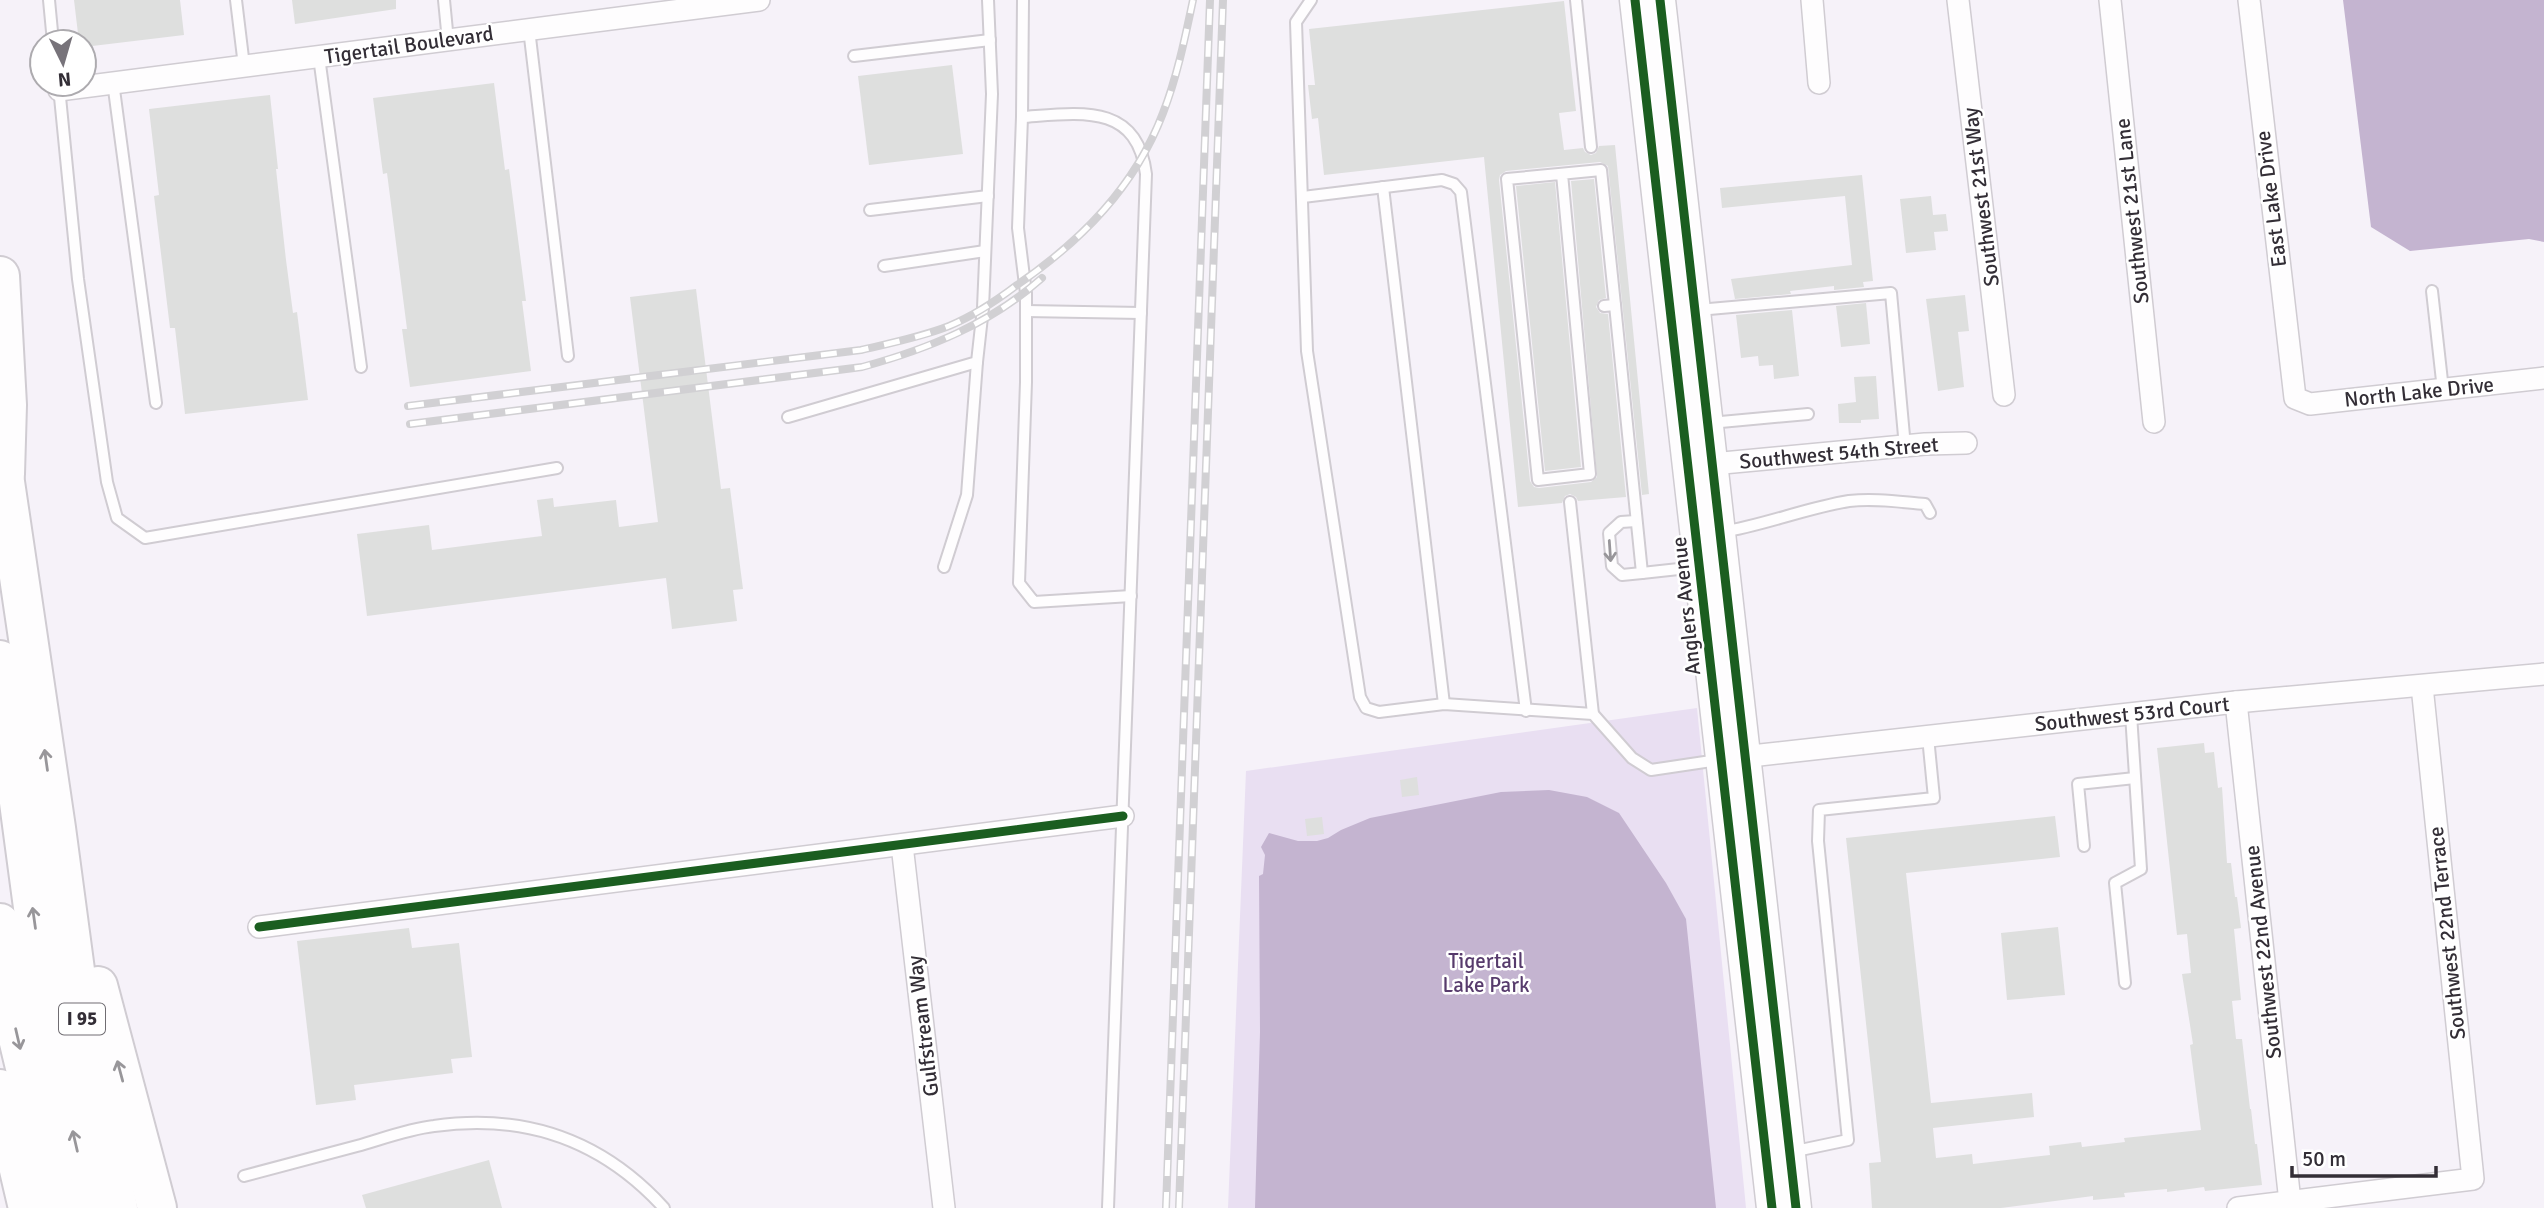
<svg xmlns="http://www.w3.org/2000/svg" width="2544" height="1208" viewBox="0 0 2544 1208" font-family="Signika,sans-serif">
<rect width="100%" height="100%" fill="#f6f2f9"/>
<path fill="#e9dff2" d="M1697 708 1746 1208H1228L1246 771Z"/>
<g fill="#c4b4d0">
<path d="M2343 0H2544V242L2529 239 2410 251 2371 227Z"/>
<path d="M1549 790 1587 797 1619 813 1666 883 1686 919 1716 1208H1255L1260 1032 1259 876 1263 874 1265 855 1261 847 1269 833 1298 841H1317L1328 838 1341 830 1370 818 1501 792Z"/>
</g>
<g fill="#dedfde">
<path d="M74 0H180L184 35 84 47V42H79Z"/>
<path d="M292 0H396V9L295 24Z"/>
<path d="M1564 1 1576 111 1559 113 1564 150 1583 148 1585 152 1591 155 1596 153 1599 146 1615 145 1649 494 1642 495 1608 166 1600 162 1506 171 1500 175 1499 180 1530 481 1534 487 1539 488 1591 482 1597 477 1571 181 1594 179 1606 298 1599 300 1596 307 1600 313 1608 314 1626 497 1578 501 1576 497 1570 494 1565 496 1562 503 1518 507 1484 157 1324 175 1318 118 1312 119 1308 85H1315L1309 29Z"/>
<path d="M952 65 963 154 869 165 858 76Z"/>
<path d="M494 83 505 170 509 169 526 301H522L531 371 410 387 402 329H407L387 173 383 174 373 98Z"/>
<path d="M270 95 278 169H276L286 260 293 313 297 312 308 400 185 414 175 328H170L154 196 159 195 149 109Z"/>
<path d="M1862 175 1873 281 1863 282 1864 287 1834 290V286L1790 291 1791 294 1735 299 1731 279 1852 265 1845 196 1722 208 1720 188Z"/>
<path d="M1555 182 1581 467 1545 471 1516 186Z"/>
<path d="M1931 196 1933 215 1946 214 1948 231 1934 232 1936 250 1906 253 1900 199Z"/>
<path d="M696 289 721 489 730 488 743 589 733 590 737 621 672 629 666 578 367 616 357 534 429 525 432 550 542 536 537 500 553 498 554 507 616 500 619 527 658 522 630 297Z"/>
<path d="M1965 295 1969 331 1958 332 1964 387 1938 391 1926 299Z"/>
<path d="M1866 303 1870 344 1841 347 1836 306Z"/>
<path d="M1792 310 1799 376 1774 379 1773 365 1759 366 1758 356 1741 358 1736 315Z"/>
<path d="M1876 376 1879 419 1861 420V423H1839L1838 404 1856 402 1854 377Z"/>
<path d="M2204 743 2205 753 2214 752 2218 788 2222 787 2227 863H2231L2235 897H2237L2241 928 2234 929 2241 1000 2232 1001 2236 1039H2242L2250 1109H2251L2255 1144H2257L2262 1185 2205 1191 2204 1187 2167 1192V1189L2124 1193 2125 1197 2093 1200V1196L2001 1208H1872L1869 1163 1881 1162 1846 838 2055 816 2060 857 1906 873 1931 1103 2032 1093 2034 1117 1933 1128 1936 1158 1972 1154 1973 1164 2050 1155 2049 1146 2081 1142 2082 1147 2125 1142 2124 1138 2201 1130 2190 1045 2193 1044 2182 974 2191 973 2187 934 2177 935 2157 748Z"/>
<path d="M1417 777 1419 795 1402 797 1400 780Z"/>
<path d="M1322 817 1324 834 1307 836 1305 819Z"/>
<path d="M2058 927 2065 995 2007 1000 2001 933Z"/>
<path d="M409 928 412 948 459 943 472 1057 451 1059 453 1073 354 1085 356 1100 316 1105 297 941Z"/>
<path d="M489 1160 502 1208H366L362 1195Z"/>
</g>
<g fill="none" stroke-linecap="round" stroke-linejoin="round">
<g stroke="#d0ccd2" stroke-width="14">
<g id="lane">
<path d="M49 0 53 42"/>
<path d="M236 0 244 66"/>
<path d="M444 0 448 41"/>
<path d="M1023 0 1022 117 1018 228 1026 293V382L1019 583 1034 602 1131 596"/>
<path d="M1311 0 1296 22 1307 351 1360 697 1366 708 1379 712 1444 704 1593 714 1632 758 1651 770 1718 760"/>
<path d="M1576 0 1591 147"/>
<path d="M529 29 568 356"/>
<path d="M854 56 990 40"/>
<path d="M319 57 361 367"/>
<path d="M113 82 156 403"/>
<path d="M59 87 78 279 107 482 117 518 145 538 557 468"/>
<path d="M1022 117C1079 113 1137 102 1146 174L1108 1208"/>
<path d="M1562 174 1590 474 1538 480 1507 179 1601 170 1615 305"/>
<path d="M1383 187 1444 704"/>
<path d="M1303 197 1442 180 1454 184 1461 192 1526 711"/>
<path d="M870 210 988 196"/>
<path d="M884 266 985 251"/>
<path d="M2432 291 2443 390"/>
<path d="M1604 306 1615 305 1642 573 1697 567"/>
<path d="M1698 310 1891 293 1905 447"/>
<path d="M1026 311 1141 313"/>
<path d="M788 417 977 362 983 308 992 94 988 0"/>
<path d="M1710 423 1808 414"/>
<path d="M1570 502 1593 714"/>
<path d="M1636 521 1621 522 1609 533 1612 566 1622 575 1642 573"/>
<path d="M1722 532C1765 525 1806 508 1849 501 1875 498 1900 502 1925 504L1930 513"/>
<path d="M944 567 967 495 977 362"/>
<path d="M2084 846 2078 784 2135 778"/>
<path d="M2125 983 2115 883 2141 869 2131 714"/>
<path d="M1791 1152 1848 1140 1818 841 1819 810 1934 798 1928 737"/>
<path d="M244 1176C281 1166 319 1156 357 1146 382 1139 408 1129 434 1126 526 1113 602 1140 664 1208"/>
</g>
</g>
<g stroke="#d0ccd2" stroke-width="24">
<g id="street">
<path d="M1812 0 1819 83"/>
<path d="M1958 0 2004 395"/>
<path d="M2110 0 2154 422"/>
<path d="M2249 0 2295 398 2310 404 2544 378"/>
<path d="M59 90 759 0"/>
<path d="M1712 464 1925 444 1966 443"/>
<path d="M2236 702 2290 1202"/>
<path d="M1733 758 2236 702 2544 674"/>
<path d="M902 845 944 1208"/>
<path d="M259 927 1123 816"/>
<path d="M2238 1208 2473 1179 2422 686"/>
</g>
</g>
<g stroke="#d0ccd2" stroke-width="33">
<g id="secondary">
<path d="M1635 0 1772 1208"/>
<path d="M1660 0 1796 1208"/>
</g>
</g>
<g stroke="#d0ccd2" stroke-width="42">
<g id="highway">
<path d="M0 276 7 405 5 474"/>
<path d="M0 448 56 828 87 1060 118 1208"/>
<path d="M0 660 49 1027 90 1208"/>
<path d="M0 923 16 1030 59 1208"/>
<path d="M98 986 157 1208"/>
<path d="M0 1089 28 1208"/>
</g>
</g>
<use href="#lane" stroke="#fefdfe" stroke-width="10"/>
<use href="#street" stroke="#fefdfe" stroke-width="21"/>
<use href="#secondary" stroke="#fefdfe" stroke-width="30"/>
<use href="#highway" stroke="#fefdfe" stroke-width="38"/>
<g stroke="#d1d0d3" stroke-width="8">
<g id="rail">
<path d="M408 406 861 350C891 343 921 337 949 326 973 316 996 301 1017 285 1081 241 1135 187 1163 113 1177 77 1185 38 1193 0"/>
<path d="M410 424 862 367C928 349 990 324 1042 278"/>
<path d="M1166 1208 1210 0"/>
<path d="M1179 1208 1223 0"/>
</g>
</g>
<use href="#rail" stroke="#fff" stroke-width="5" stroke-dasharray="16" stroke-linecap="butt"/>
<g stroke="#fff" stroke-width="13">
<g id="cycleway">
<path d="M1635 0 1772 1208"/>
<path d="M1660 0 1796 1208"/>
<path d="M259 927 1123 816"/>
</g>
</g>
<use href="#cycleway" stroke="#1b5e20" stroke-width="9"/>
</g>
<defs><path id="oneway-shaft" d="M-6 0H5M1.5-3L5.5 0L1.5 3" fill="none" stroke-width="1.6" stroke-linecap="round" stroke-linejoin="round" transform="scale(1.75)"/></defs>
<g stroke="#98969a">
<use href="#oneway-shaft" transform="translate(1610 551) rotate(86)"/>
<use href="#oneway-shaft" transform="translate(46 760) rotate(-98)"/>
<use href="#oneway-shaft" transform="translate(34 918) rotate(-98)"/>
<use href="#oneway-shaft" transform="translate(18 1039) rotate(77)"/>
<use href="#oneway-shaft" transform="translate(120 1071) rotate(-105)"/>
<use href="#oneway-shaft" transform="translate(75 1141) rotate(-103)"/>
</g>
<g text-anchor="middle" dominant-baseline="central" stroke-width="5" stroke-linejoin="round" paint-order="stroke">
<rect fill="#fff" stroke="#706d72" stroke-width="2" x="59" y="1003.5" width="46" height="31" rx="5"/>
<g font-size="19" font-weight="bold" fill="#332e36">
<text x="82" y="1019">I 95</text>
</g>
<g font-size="21" fill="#332e36" stroke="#fff">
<text transform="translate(409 45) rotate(-8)">Tigertail Boulevard</text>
<text transform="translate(1981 197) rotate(-97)">Southwest 21st Way</text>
<text transform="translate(2271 199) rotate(-97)">East Lake Drive</text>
<text transform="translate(2132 211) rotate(-96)">Southwest 21st Lane</text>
<text transform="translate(2419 392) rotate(-6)">North Lake Drive</text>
<text transform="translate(1839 453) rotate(-5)">Southwest 54th Street</text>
<text transform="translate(1686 606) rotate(-96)">Anglers Avenue</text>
<text transform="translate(2132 714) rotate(-6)">Southwest 53rd Court</text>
<text transform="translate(2447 933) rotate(-96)">Southwest 22nd Terrace</text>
<text transform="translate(2263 952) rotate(-96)">Southwest 22nd Avenue</text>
<text transform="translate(923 1026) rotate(-97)">Gulfstream Way</text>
</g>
<g font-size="21" fill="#573b6c" stroke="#fff">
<text x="1486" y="961">Tigertail<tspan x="1486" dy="24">Lake Park</tspan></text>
</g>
</g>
<g transform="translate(63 63) rotate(175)"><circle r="33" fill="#ffffff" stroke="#adabaf" stroke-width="2"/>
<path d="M0-5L12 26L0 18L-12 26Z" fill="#77737a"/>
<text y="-10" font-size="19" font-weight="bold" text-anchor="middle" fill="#332e36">N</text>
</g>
<path d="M2292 1166v10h144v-10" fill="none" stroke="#332e36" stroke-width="3.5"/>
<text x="2302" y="1166" font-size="21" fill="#332e36" stroke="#ffffff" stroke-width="5" paint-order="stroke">50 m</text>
</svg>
